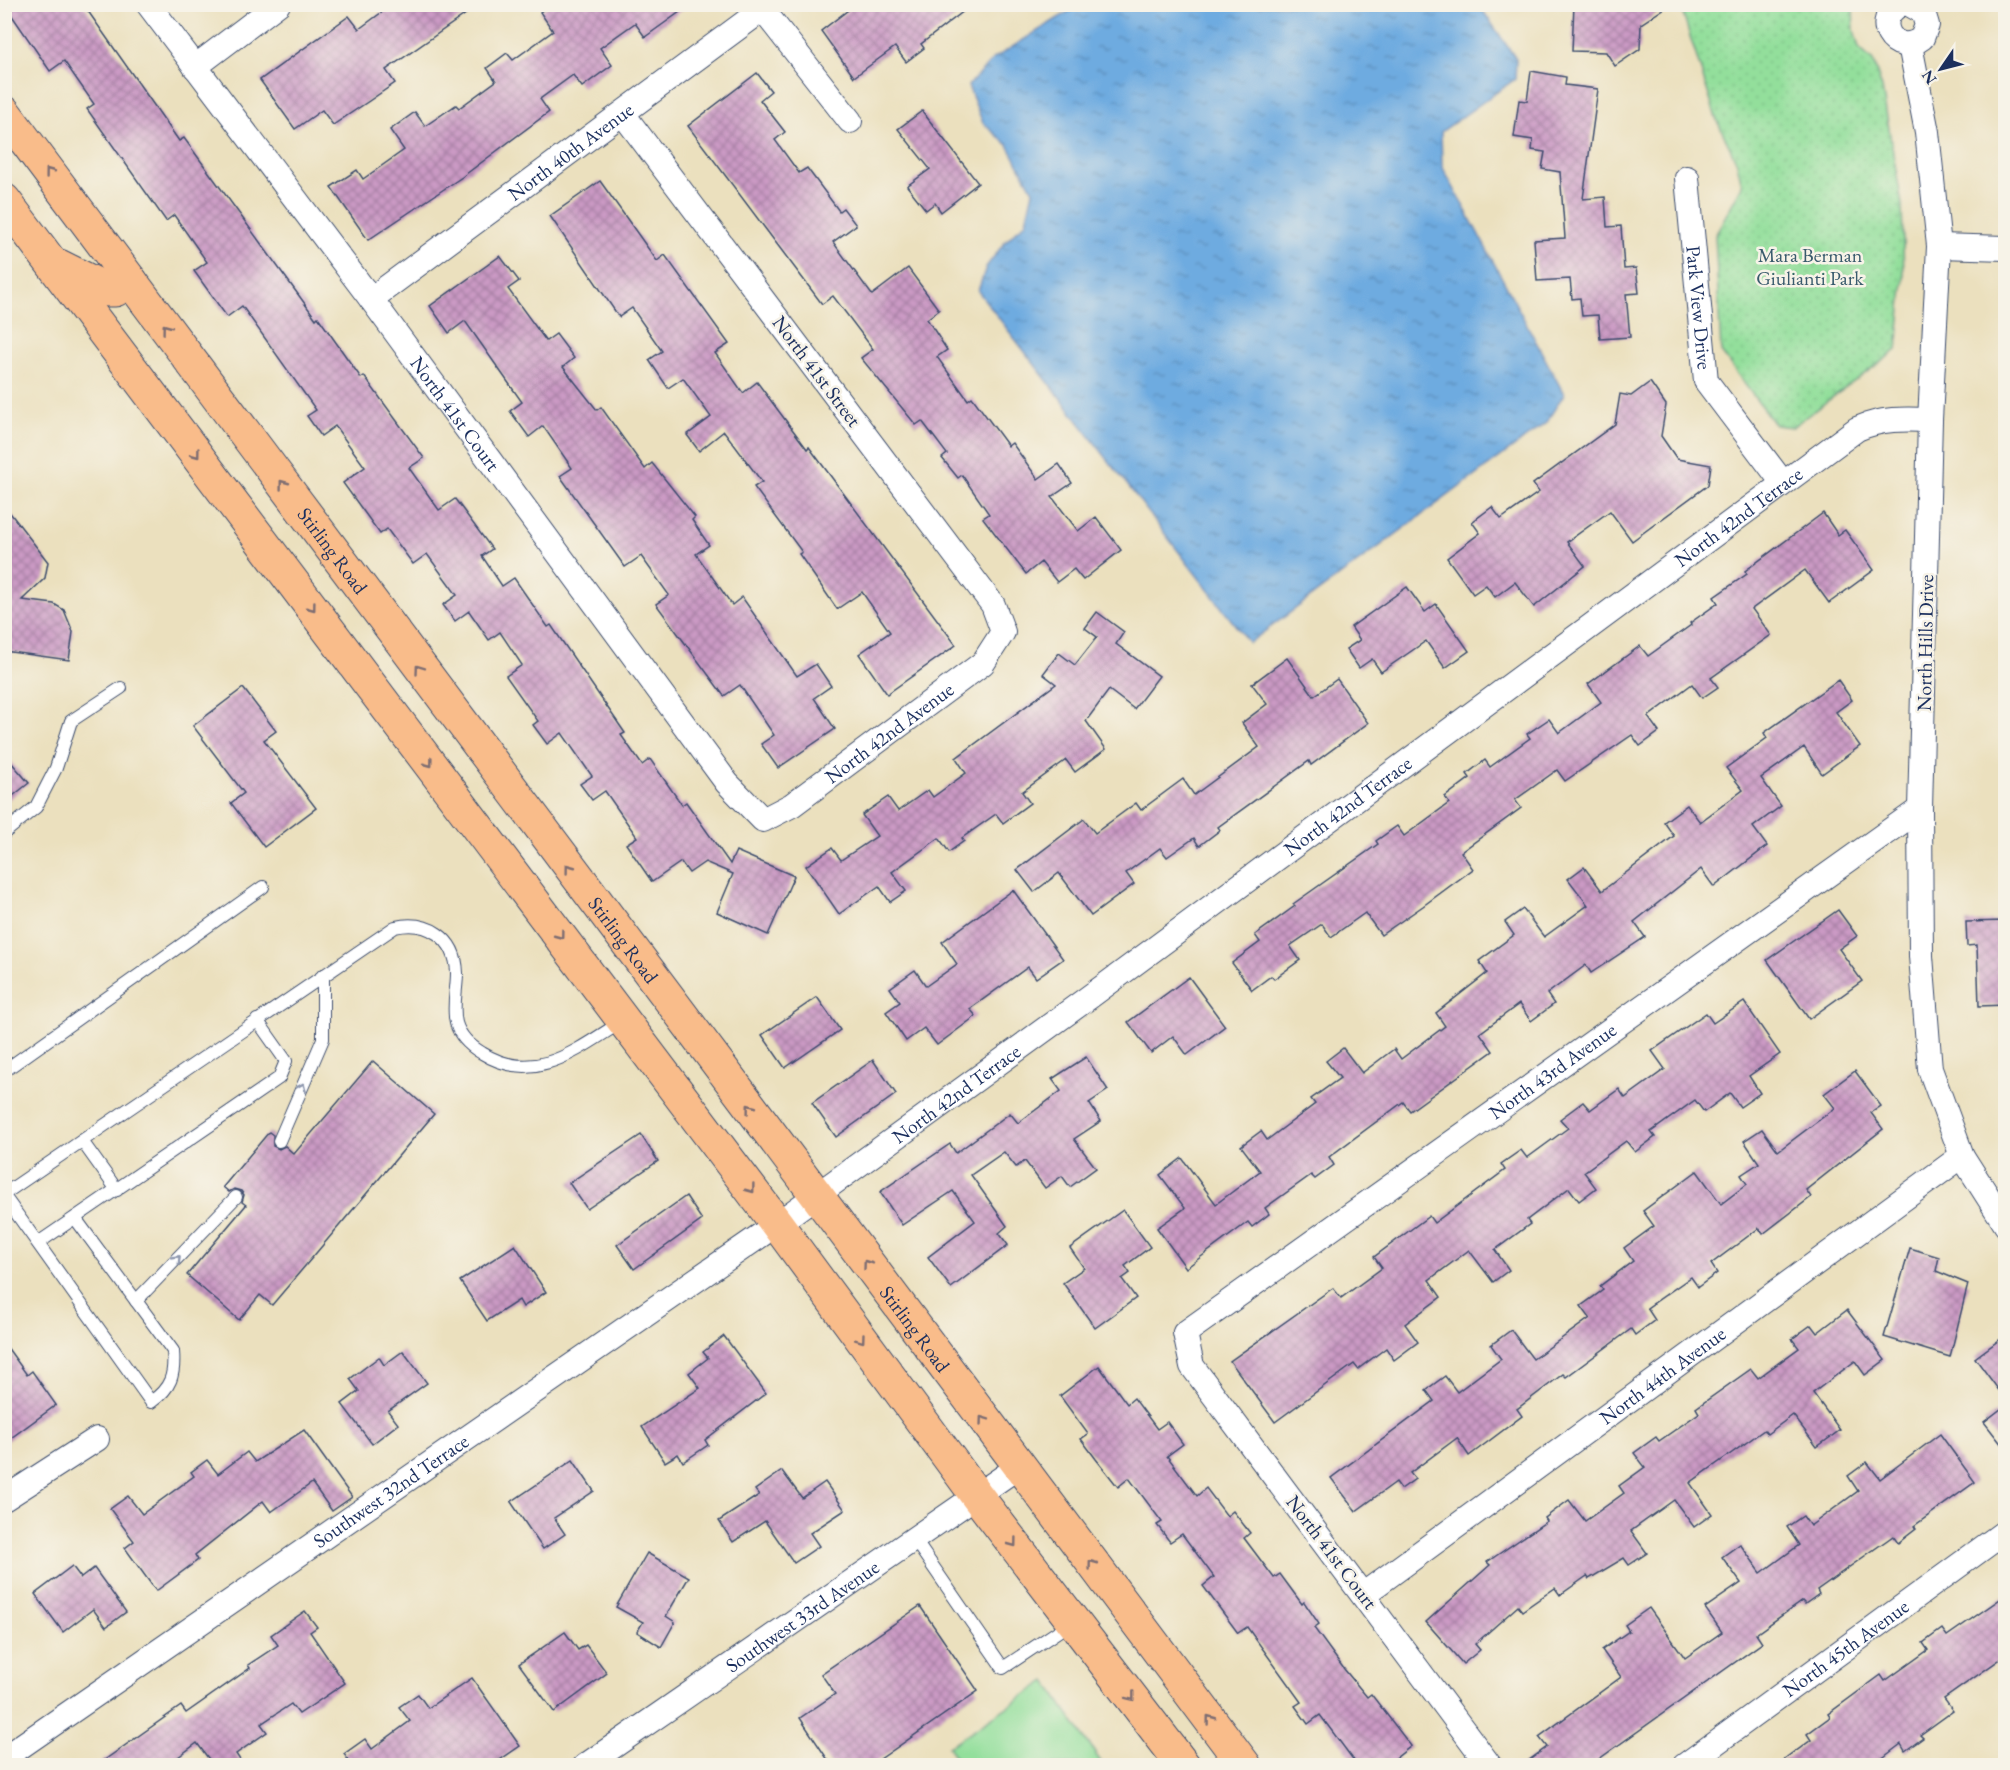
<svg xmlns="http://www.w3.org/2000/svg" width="2010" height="1770" viewBox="0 0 2010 1770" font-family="'EB Garamond',serif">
<defs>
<pattern id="park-dots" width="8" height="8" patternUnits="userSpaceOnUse" patternTransform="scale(1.5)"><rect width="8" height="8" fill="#93df9b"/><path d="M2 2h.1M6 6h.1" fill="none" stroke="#7ec088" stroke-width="1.8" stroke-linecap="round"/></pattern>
<pattern id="water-ripples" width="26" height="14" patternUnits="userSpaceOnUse" patternTransform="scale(1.5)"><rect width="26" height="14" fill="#6eabe0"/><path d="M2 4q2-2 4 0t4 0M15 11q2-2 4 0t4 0" fill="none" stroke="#5a8cb9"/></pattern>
<pattern id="building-cross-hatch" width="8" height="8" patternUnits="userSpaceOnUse" patternTransform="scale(1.5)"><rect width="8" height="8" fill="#cb9ac4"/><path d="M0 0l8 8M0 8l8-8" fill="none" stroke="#a47ea2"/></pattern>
</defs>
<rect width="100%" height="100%" fill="#f7f3e8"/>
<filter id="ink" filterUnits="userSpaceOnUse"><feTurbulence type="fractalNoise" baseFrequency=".0167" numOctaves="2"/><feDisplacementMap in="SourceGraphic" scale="12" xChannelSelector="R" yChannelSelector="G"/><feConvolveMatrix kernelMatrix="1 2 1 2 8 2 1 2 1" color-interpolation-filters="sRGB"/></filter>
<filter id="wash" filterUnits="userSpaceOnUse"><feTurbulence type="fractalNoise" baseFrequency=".008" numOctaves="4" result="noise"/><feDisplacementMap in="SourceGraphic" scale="24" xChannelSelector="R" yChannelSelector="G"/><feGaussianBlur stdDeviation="1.35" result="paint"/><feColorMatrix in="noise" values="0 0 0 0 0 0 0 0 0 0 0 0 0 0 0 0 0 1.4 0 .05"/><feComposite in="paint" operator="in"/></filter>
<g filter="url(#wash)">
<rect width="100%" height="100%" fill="#ebe0be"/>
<path fill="url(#park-dots)" stroke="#57877c" stroke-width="1.5" d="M1680 5H1853L1854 30 1859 48 1873 61 1882 88 1902 205 1904 278 1897 350 1792 427 1775 425 1721 352 1715 235 1742 186 1737 163 1716 118Z"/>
<path fill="#93df9b" stroke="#57877c" stroke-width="1.5" d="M1046 1681 1103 1765H961L948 1747Z"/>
<path fill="url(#water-ripples)" stroke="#446d9f" stroke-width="1.5" d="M1079 5H1479L1516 59 1515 79 1441 132 1442 166 1564 394 1546 423 1249 643 978 291 986 267 1005 242 1026 222 1033 191 1008 145 983 123 968 86 993 59Z"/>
<g id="blocks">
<g fill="url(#building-cross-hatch)">
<path d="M4 4H83L179 141 184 138 316 319 318 317 361 378 364 376 424 458 409 468 439 510 455 499 492 549 482 556 502 586 514 578 548 627 551 625 625 733 621 735 642 765 650 759 682 805 686 802 730 864 736 851 794 876 768 935 717 912 733 874 705 862 689 873 681 862 652 882 626 844 637 837 605 791 592 800 580 784 592 776 562 733 547 744 533 725 538 721 506 676 522 665 500 632 489 640 469 611 455 621 443 605 457 595 427 554 413 564 387 529 380 534 343 483 365 467 335 426 321 436 307 416 316 410 242 306 227 317 194 271 207 262 174 215 166 221 87 109 94 104 64 61 50 71Z"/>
<path d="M393 4H480L386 70 395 83 369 101 333 125 322 110 295 129 260 80 349 16 359 29Z"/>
<path d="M550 4H691L645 37 635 23 600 48 612 65 582 87 573 75 540 99 549 112 462 177 368 240 331 187 357 170 363 179 404 150 390 130 415 112 425 126 456 105 459 108 496 81 487 68 507 53 513 60 553 31 540 12Z"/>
<path d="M856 4H973L921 44 924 48 906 62 895 47 854 77 821 31Z"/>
<path d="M1574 4H1671L1641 24 1640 49 1615 66 1606 52 1572 51Z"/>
<path d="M1531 71 1566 77 1565 85 1598 89 1583 199 1605 197 1607 227 1621 226 1624 269 1636 268 1639 293 1626 294 1630 337 1600 339 1598 315 1582 316 1580 298 1572 299 1570 279 1537 281 1534 240 1565 238 1560 172 1542 169 1545 152 1532 150 1533 140 1514 137 1519 100 1527 101Z"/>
<path d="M757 73 771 91 760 100 785 132 775 140 799 173 807 168 839 211 843 208 856 225 833 242 872 295 908 268 939 310 927 319 947 350 937 357 968 400 972 397 1008 446 1012 443 1038 479 1059 464 1072 483 1052 497 1078 531 1096 517 1121 550 1083 580 1074 569 1057 582 1041 562 1026 574 983 518 989 514 962 475 958 478 942 458 947 454 922 421 916 425 861 358 873 349 833 296 822 304 688 126Z"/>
<path d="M922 111 978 183 941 212 935 203 926 210 907 186 930 169 898 129Z"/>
<path d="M600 181 657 261 665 255 729 344 715 353 743 393 757 382 807 449 809 447 956 645 887 694 859 654 890 632 862 592 837 609 799 554 802 552 754 487 762 482 724 431 699 451 687 435 711 417 683 378 668 388 649 360 662 351 632 308 619 317 550 216Z"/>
<path d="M500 256 519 281 508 289 546 341 556 334 574 358 563 367 597 410 601 407 645 469 652 463 695 517 692 520 709 545 696 554 732 605 742 597 797 676 816 664 831 686 814 698 835 729 778 768 761 744 774 735 740 685 724 696 656 604 669 595 641 556 625 567 560 476 572 468 543 426 529 437 510 411 522 402 465 321 449 333 430 306Z"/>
<path d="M1650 382 1666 405 1661 436 1677 459 1711 465 1708 485 1632 541 1610 511 1567 542 1585 566 1534 607 1515 582 1495 597 1486 585 1473 594 1447 558 1480 533 1472 522 1492 507 1501 519 1539 492 1533 484 1615 424 1620 394 1631 396Z"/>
<path d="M4 505 48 562 45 578 22 600 54 604 64 610 73 632 69 660 4 651Z"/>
<path d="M1823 513 1838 535 1845 530 1874 570 1829 603 1805 570 1752 609 1771 635 1711 678 1718 687 1702 698 1692 684 1648 717 1659 732 1640 746 1632 735 1565 781 1557 770 1515 800 1521 808 1461 852 1473 869 1423 906 1381 935 1365 913 1331 937 1322 924 1290 946 1300 960 1274 979 1271 976 1252 990 1232 963 1260 942 1255 935 1295 906 1293 904 1378 844 1376 841 1397 826 1404 836 1449 803 1445 797 1470 778 1467 774 1485 760 1490 767 1530 738 1527 734 1549 719 1559 733 1601 702 1588 684 1640 646 1648 656 1691 625 1690 623 1718 603 1714 597 1747 574 1745 571Z"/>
<path d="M1407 587 1425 612 1436 604 1469 651 1445 668 1426 641 1381 672 1372 659 1359 668 1346 649 1360 640 1351 627Z"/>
<path d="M1097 612 1124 632 1116 644 1159 676 1134 709 1109 690 1086 721 1106 749 1075 772 1066 760 1022 792 1030 803 1003 823 996 814 962 838 964 841 949 852 939 838 892 872 906 891 890 902 879 886 839 914 806 866 832 848 841 860 877 836 862 815 888 797 898 811 928 790 933 797 966 773 956 758 1056 684 1043 674 1059 653 1075 665 1097 637 1085 628Z"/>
<path d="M1287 658 1314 696 1337 679 1368 723 1311 765 1309 761 1218 827 1220 830 1199 846 1194 838 1167 857 1160 848 1126 873 1134 884 1091 916 1059 873 1034 892 1017 870 1084 819 1095 833 1136 803 1141 810 1183 779 1194 795 1259 747 1242 723 1267 704 1252 684Z"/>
<path d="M1838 680 1852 700 1836 712 1860 746 1822 774 1804 747 1761 778 1781 806 1753 827 1767 846 1714 887 1701 869 1634 922 1645 937 1591 973 1586 965 1547 994 1554 1004 1531 1021 1519 1004 1480 1033 1493 1051 1410 1111 1403 1102 1329 1157 1334 1165 1315 1179 1311 1175 1265 1208 1269 1214 1252 1227 1248 1222 1186 1268 1157 1228 1185 1208 1160 1175 1182 1158 1216 1204 1260 1171 1241 1146 1261 1131 1267 1140 1315 1104 1311 1099 1340 1078 1326 1061 1343 1048 1362 1073 1394 1049 1401 1059 1445 1026 1436 1013 1487 973 1479 961 1514 935 1505 922 1523 909 1544 937 1588 905 1568 879 1584 867 1602 891 1674 836 1664 822 1687 805 1700 822 1743 790 1726 768 1767 738 1764 733Z"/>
<path d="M243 688 276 731 264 740 316 808 264 847 231 803 244 793 193 726Z"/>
<path d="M4 754 29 783 4 803Z"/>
<path d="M1013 890 1063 959 1036 978 1028 967 970 1009 976 1016 937 1045 924 1028 906 1041 886 1012 900 1002 890 988 915 970 926 986 957 964 942 942Z"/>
<path d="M1838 910 1857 936 1839 949 1862 981 1809 1019 1767 960Z"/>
<path d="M2006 921V1005L1979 1006 1977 945 1967 946 1966 922Z"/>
<path d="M1189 977 1225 1026 1187 1055 1173 1036 1151 1053 1128 1022Z"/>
<path d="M817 997 840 1030 785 1068 762 1035Z"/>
<path d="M1744 1002 1780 1054 1749 1076 1760 1093 1740 1107 1730 1093 1704 1112 1695 1100 1651 1132 1655 1137 1635 1152 1626 1141 1584 1172 1596 1188 1579 1201 1569 1188 1527 1220 1530 1224 1495 1250 1509 1270 1493 1282 1469 1250 1429 1280 1441 1297 1405 1324 1418 1342 1394 1360 1386 1348 1358 1369 1354 1364 1275 1422 1230 1361 1333 1288 1341 1298 1382 1268 1374 1257 1429 1216 1434 1223 1505 1170 1501 1164 1521 1150 1527 1158 1568 1128 1560 1119 1583 1102 1590 1110 1619 1089 1625 1098 1665 1069 1652 1051 1706 1013 1713 1023Z"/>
<path d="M1086 1057 1108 1090 1089 1103 1101 1121 1074 1139 1096 1168 1070 1187 1062 1176 1045 1188 1025 1161 1016 1167 1004 1152 971 1175 1007 1226 999 1233 1008 1245 951 1288 928 1257 975 1221 953 1191 902 1225 880 1192 950 1144 956 1153 1010 1113 1018 1123 1061 1091 1052 1079Z"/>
<path d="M873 1060 896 1094 836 1137 812 1103Z"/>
<path d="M373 1061 434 1114 272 1305 260 1295 239 1320 187 1275 246 1205 242 1202 244 1195 241 1191 234 1189 229 1192 223 1187 269 1132 273 1135V1146L279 1149 285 1146 294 1154Z"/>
<path d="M1855 1071 1881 1106 1871 1113 1883 1129 1806 1190 1811 1197 1763 1234 1759 1228 1711 1264 1717 1273 1698 1287 1691 1277 1647 1308 1655 1320 1635 1335 1631 1329 1566 1377 1563 1374 1517 1409 1522 1416 1469 1456 1457 1438 1410 1473 1415 1479 1401 1489 1396 1482 1356 1511 1331 1478 1434 1401 1426 1390 1445 1376 1457 1392 1501 1359 1491 1345 1511 1330 1533 1359 1590 1318 1581 1306 1603 1290 1600 1286 1633 1261 1624 1248 1654 1226 1643 1211 1697 1171 1721 1204 1747 1184 1741 1175 1759 1163 1744 1141 1762 1129 1778 1151 1835 1108 1824 1094Z"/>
<path d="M641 1135 658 1161 587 1209 569 1183Z"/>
<path d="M686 1196 702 1220 634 1269 617 1245Z"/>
<path d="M1123 1210 1150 1247 1125 1266 1130 1273 1122 1279 1136 1298 1095 1328 1063 1283 1084 1268 1070 1248Z"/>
<path d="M515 1245 546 1292 523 1307 519 1300 487 1321 460 1281Z"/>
<path d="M1910 1248 1939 1257 1936 1271 1968 1284 1950 1357 1884 1337Z"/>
<path d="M1847 1310 1885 1360 1865 1375 1855 1361 1813 1393 1840 1430 1817 1447 1793 1415 1767 1434 1764 1430 1690 1483 1712 1514 1694 1527 1674 1500 1631 1531 1647 1553 1629 1565 1624 1558 1589 1579 1587 1576 1560 1595 1555 1588 1522 1611 1518 1606 1475 1644 1480 1650 1463 1664 1426 1622 1490 1565 1487 1562 1547 1521 1545 1518 1569 1500 1585 1521 1624 1493 1619 1486 1645 1467 1634 1453 1656 1437 1659 1441 1699 1413 1696 1408 1751 1369 1758 1378 1799 1348 1792 1339 1811 1325 1817 1333Z"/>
<path d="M2006 1335V1400L1975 1358Z"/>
<path d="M724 1336 766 1393 705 1440 708 1445 683 1462 678 1454 665 1462 642 1427 700 1388 689 1373 708 1358 703 1352Z"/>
<path d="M4 1343 27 1375 32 1371 56 1405 4 1443Z"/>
<path d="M403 1351 427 1383 388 1411 398 1424 372 1444 342 1404 359 1391 350 1379 379 1357 384 1365Z"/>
<path d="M1099 1366 1127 1404 1134 1398 1157 1429 1167 1422 1183 1444 1167 1456 1197 1496 1206 1488 1227 1516 1233 1511 1250 1533 1244 1538 1274 1578 1280 1574 1302 1604 1304 1602 1319 1624 1314 1628 1344 1669 1367 1697 1371 1694 1411 1746 1396 1758 1402 1766H1358L1320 1715 1308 1724 1295 1706 1301 1702 1247 1627 1238 1633 1203 1586 1214 1577 1182 1534 1170 1542 1157 1525 1162 1522 1129 1478 1118 1487 1096 1459 1081 1439 1088 1434 1060 1396Z"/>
<path d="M2006 1405V1450L1984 1422Z"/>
<path d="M304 1430 352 1497 332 1511 312 1483 271 1512 263 1501 195 1555 198 1560 156 1591 125 1548 134 1541 110 1509 128 1496 142 1514 194 1476 191 1472 207 1460 218 1474 247 1452 255 1462Z"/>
<path d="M1940 1434 1975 1482 1914 1526 1916 1529 1898 1543 1893 1536 1817 1590 1819 1594 1805 1604 1802 1601 1756 1634 1762 1643 1589 1766H1521L1547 1747 1539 1737 1621 1677 1602 1650 1629 1631 1625 1625 1649 1608 1685 1658 1722 1632 1705 1608 1741 1583 1722 1557 1740 1544 1761 1573 1799 1545 1787 1527 1803 1516 1810 1526 1858 1491 1848 1476 1867 1462 1880 1479Z"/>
<path d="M573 1460 594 1491 554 1518 565 1534 543 1549 511 1502Z"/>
<path d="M782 1471 802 1498 825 1482 845 1510 810 1533 819 1546 794 1563 765 1521 733 1542 719 1521 759 1495 755 1490Z"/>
<path d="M647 1553 689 1577 666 1616 675 1622 661 1647 637 1632 643 1622 616 1607Z"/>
<path d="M72 1566 81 1578 94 1568 126 1612 106 1627 93 1609 63 1632 35 1594Z"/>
<path d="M2006 1595V1655L1944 1699 1953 1711 1920 1735 1923 1738 1905 1751 1901 1744 1872 1766H1776L1811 1740 1807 1734 1830 1717 1828 1714 1881 1675 1885 1681 1928 1650 1923 1643 1942 1629 1947 1636Z"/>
<path d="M920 1606 978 1691 870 1766H832L800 1718 835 1694 821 1674Z"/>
<path d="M305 1611 317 1627 310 1632 345 1683 299 1714 291 1704 261 1724 267 1732 236 1754 244 1766H214L197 1743 166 1766H96L181 1706 186 1713 250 1668 248 1665 278 1645 271 1635Z"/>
<path d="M565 1632 578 1650 586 1645 607 1673 554 1712 519 1664Z"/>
<path d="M472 1678 520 1746 491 1766H349L351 1764 344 1754 365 1739 372 1749 410 1721 399 1707 418 1694 428 1708Z"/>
</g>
</g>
</g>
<g filter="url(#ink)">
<use href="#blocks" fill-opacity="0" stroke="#3a4a6c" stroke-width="1.5"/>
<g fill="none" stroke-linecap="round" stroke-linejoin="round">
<g stroke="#3a4a6c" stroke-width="14">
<g id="service">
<path d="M4 833 36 807 56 768 71 721 121 688"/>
<path d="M4 1071 263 887"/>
<path d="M82 1141 117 1190"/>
<path d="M279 1141 323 1039V975"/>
<path d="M4 1194 395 927C427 920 456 937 457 973 457 989 452 1007 456 1023 460 1037 470 1046 482 1053 535 1086 578 1049 623 1021"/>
<path d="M4 1196 151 1402C171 1388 175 1375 173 1351L75 1218"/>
<path d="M38 1243 279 1078 286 1061 257 1020"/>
<path d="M136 1301 236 1197"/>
<path d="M914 1539 1003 1668 1072 1622"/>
</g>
</g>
<g stroke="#3a4a6c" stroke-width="26">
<g id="minor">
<path id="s1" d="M148 4 371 299 727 783 763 820 792 805 983 663 1003 632 993 605 623 114"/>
<path d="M1902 4C1870 17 1893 60 1922 38L1927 25 1923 12 1909 4"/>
<path d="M763 10 850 121"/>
<path d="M1910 45 1927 132 1939 246 1930 420 1920 809 1921 956 1930 1069 1962 1156 2006 1225"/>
<path d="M195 67 278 4"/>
<path id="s2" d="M1687 178 1706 381 1783 483"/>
<path d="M1939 246 2006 248"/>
<path id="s3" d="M371 299 770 4"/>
<path d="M4 1499 97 1439"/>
<path id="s4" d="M1364 1594 1962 1156"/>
<path id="s5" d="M4 1758 777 1224 1088 998 1857 429C1882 418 1904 419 1930 420"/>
<path id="s6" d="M585 1766 1018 1467"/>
<path id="s7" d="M1490 1766 1192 1366 1185 1333 1920 809"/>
<path id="s8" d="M1684 1766 2006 1531"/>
</g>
</g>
<g stroke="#3a4a6c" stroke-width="35">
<g id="primary">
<path id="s9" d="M4 112C418 663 828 1217 1245 1766"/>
<path d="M4 200 777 1224 977 1496 1184 1766"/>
<path d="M59 266 107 290H115L131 281"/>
</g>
</g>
<use href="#service" stroke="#fff" stroke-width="12"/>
<use href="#minor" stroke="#fff" stroke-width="24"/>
<use href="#primary" stroke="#f9bc8a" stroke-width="33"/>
</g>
<defs><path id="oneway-chevron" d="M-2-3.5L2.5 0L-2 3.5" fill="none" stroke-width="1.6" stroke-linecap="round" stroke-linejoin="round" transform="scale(1.5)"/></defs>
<g stroke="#7f6e72">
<use href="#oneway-chevron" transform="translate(49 172) rotate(-127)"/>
<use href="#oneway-chevron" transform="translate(166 328) rotate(-127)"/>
<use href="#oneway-chevron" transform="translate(196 454) rotate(53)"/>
<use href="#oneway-chevron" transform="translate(283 484) rotate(-127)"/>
<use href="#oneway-chevron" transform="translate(312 607) rotate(53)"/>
<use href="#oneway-chevron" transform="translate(419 669) rotate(-126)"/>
<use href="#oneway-chevron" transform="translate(429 763) rotate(53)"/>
<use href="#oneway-chevron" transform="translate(569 868) rotate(-127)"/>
<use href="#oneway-chevron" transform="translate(560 935) rotate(53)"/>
<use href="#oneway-chevron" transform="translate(750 1108) rotate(-127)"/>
<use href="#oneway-chevron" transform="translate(751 1189) rotate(53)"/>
<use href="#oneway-chevron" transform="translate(867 1264) rotate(-126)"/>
<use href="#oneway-chevron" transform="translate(861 1339) rotate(54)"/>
<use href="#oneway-chevron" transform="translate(983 1420) rotate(-126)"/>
<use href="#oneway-chevron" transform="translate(1013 1543) rotate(53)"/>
<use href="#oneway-chevron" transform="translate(1092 1564) rotate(-127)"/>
<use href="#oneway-chevron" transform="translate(1131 1697) rotate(52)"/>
<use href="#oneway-chevron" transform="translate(1210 1719) rotate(-127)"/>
</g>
<g stroke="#8d97ae">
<use href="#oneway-chevron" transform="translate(302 1087) rotate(-67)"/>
<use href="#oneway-chevron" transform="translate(177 1259) rotate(-46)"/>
</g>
</g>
<g text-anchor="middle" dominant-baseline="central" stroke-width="5" stroke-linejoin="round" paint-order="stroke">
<g font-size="20" fill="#1b2f5e" stroke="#f7f3e8">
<text stroke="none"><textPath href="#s3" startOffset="248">North 40th Avenue</textPath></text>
<text stroke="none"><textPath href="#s2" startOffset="130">Park View Drive</textPath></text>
<text transform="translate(817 371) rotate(53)">North 41st Street</text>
<text stroke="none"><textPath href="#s1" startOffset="512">North 41st Court</textPath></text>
<text stroke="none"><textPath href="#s5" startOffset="2133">North 42nd Terrace</textPath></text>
<text stroke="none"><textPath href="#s9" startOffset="548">Stirling Road</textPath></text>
<text transform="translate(1925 643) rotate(-89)">North Hills Drive</text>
<text stroke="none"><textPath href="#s1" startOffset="1176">North 42nd Avenue</textPath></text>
<text stroke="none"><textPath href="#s5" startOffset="1647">North 42nd Terrace</textPath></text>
<text stroke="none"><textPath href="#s9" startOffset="1034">Stirling Road</textPath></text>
<text stroke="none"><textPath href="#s7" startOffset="984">North 43rd Avenue</textPath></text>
<text stroke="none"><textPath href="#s5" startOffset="1161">North 42nd Terrace</textPath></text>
<text stroke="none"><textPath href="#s9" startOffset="1520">Stirling Road</textPath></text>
<text stroke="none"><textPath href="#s4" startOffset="370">North 44th Avenue</textPath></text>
<text stroke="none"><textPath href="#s5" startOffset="470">Southwest 32nd Terrace</textPath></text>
<text transform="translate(1332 1552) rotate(53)">North 41st Court</text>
<text stroke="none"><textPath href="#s6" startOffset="264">Southwest 33rd Avenue</textPath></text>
<text stroke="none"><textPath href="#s8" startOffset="200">North 45th Avenue</textPath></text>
</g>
<g font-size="20" fill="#395b6d" stroke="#f7f3e8">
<text x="1810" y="255">Mara Berman<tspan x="1810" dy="23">Giulianti Park</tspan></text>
</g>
</g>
<rect width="2010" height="1770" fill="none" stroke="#f7f3e8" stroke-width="24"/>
<g transform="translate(1941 69) rotate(235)" stroke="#f7f3e8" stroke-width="4.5" paint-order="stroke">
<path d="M0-4.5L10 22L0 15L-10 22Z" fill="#1b2f5e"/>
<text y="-9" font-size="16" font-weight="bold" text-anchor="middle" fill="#1b2f5e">N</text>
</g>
</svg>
